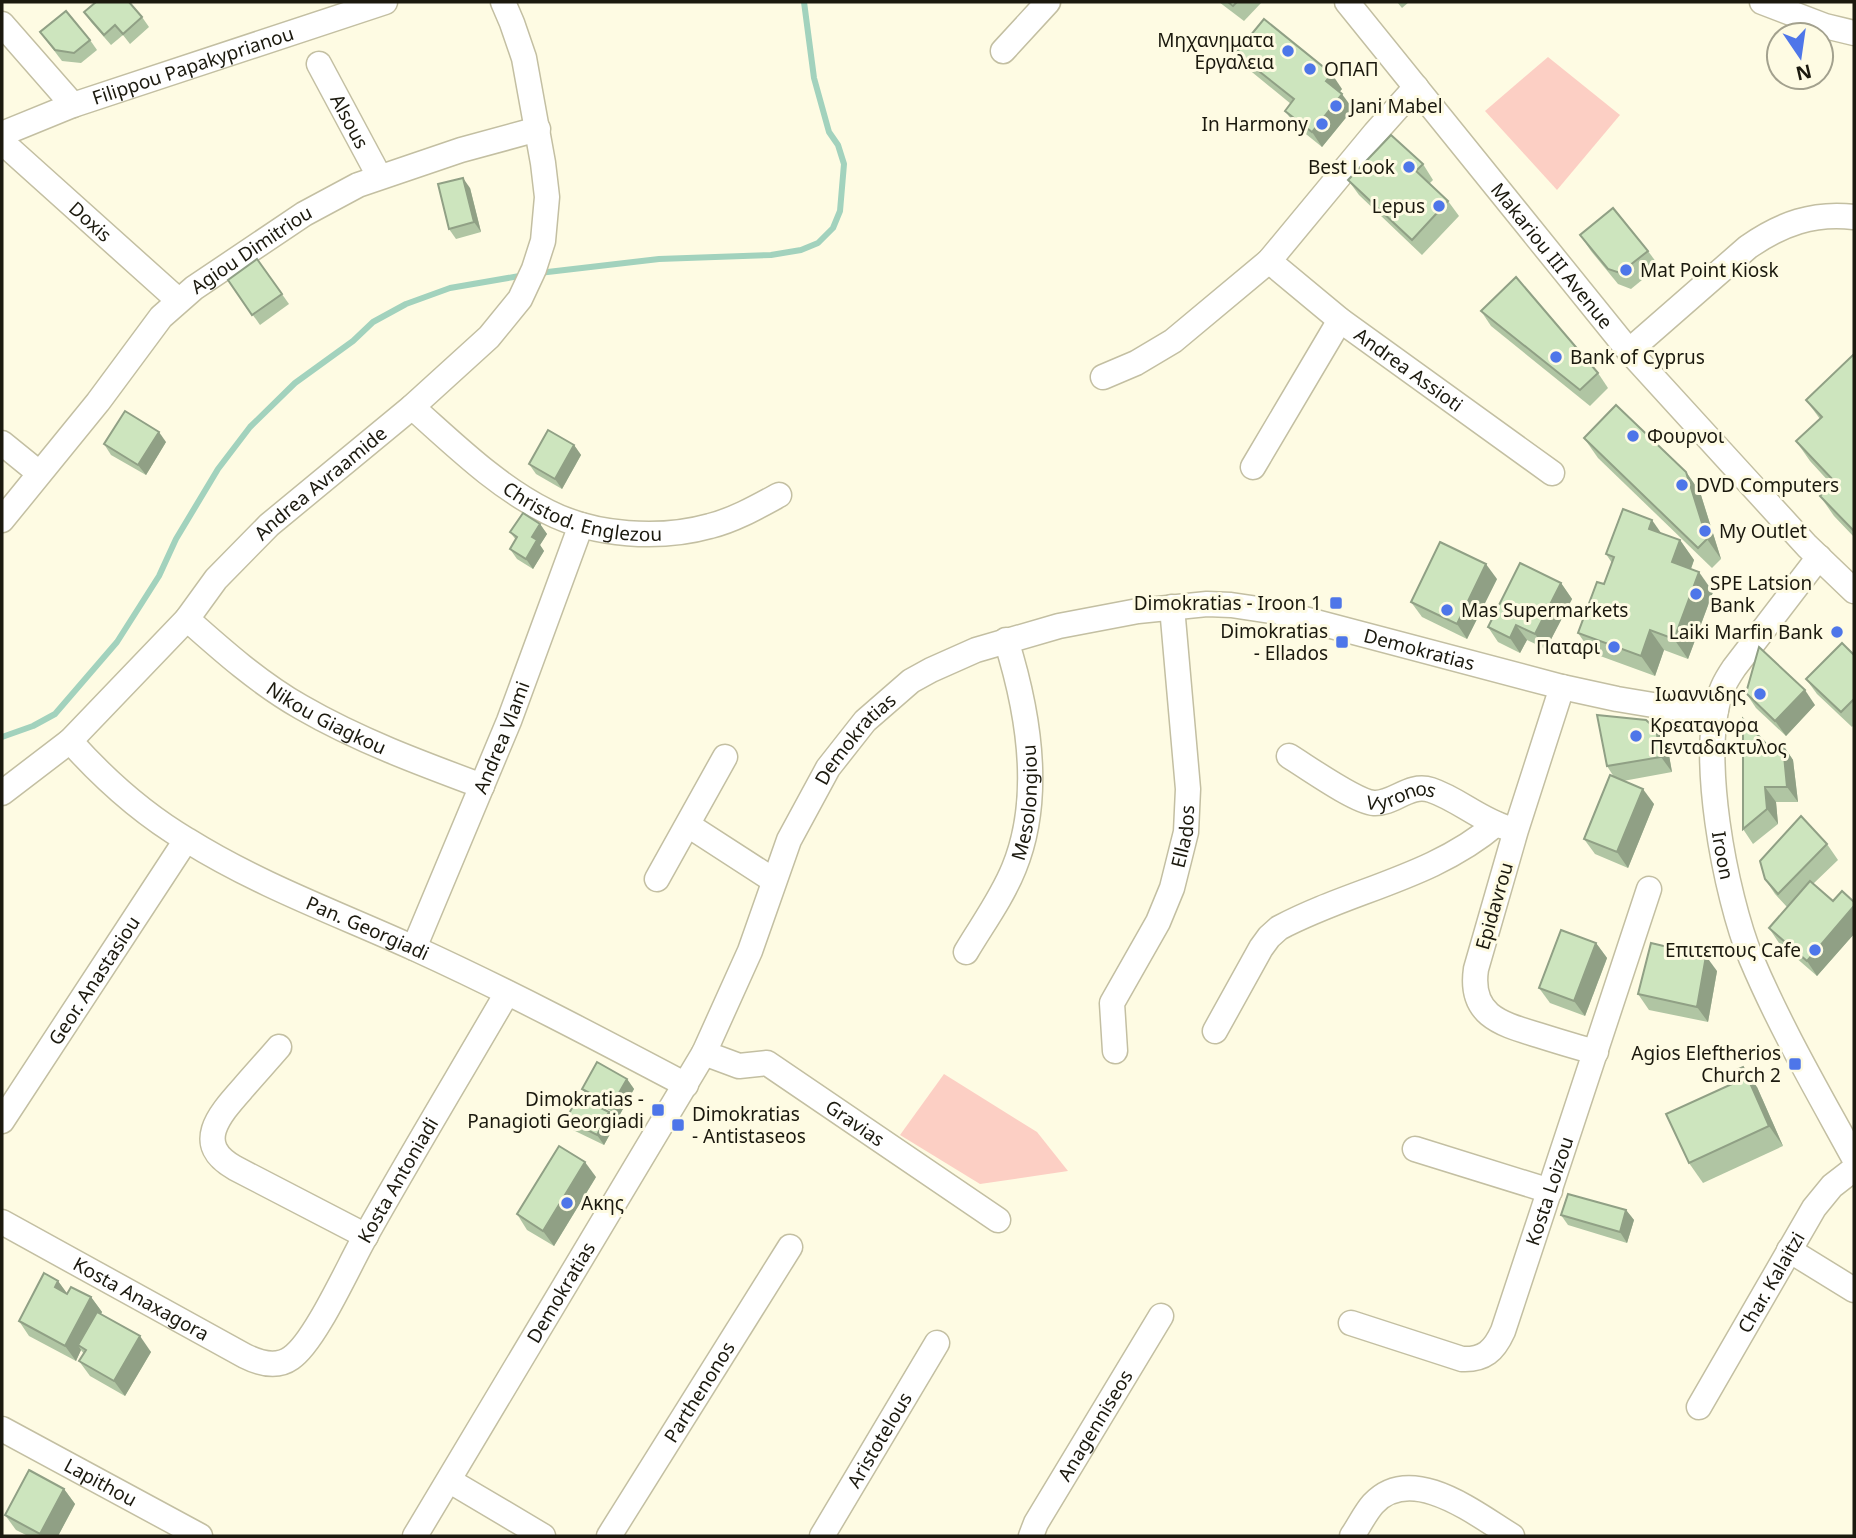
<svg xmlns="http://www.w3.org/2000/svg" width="1856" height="1538" viewBox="0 0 1856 1538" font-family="'Noto Sans',sans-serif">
<rect width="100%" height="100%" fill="#fefbe3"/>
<g fill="#fccfc4">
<path d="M1548 57 1620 115 1557 190 1485 111Z"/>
<path d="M944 1074 1037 1132 1068 1171 980 1184 900 1135Z"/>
</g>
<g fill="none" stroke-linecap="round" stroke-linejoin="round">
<g stroke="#a2d2bd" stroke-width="6">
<path d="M539 273 659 259 771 255 801 250 818 243 833 228 840 211 844 164 838 145 829 132 814 78 804 2"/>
<path d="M2 737 33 726 55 714 117 642 159 576 176 539 218 469 250 427 295 383 353 341 373 322 406 304 450 288 525 275"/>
</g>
<g stroke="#c3bfa2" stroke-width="27">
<g id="minor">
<path id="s1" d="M1347 2 1629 351 1807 546 1854 591"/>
<path d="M1762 2 1825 26 1854 33"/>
<path d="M2 24 73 105"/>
<path d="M1003 51 1048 2"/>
<path id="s2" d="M319 64 379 176"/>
<path id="s3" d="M2 134 73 105 385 2"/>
<path id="s4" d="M2 142 178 300"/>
<path id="s5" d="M1269 261 1340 320 1552 473"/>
<path d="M1629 351 1748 247C1781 224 1814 212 1854 217"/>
<path d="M1103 377 1136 363 1173 341 1269 261 1375 133 1416 87"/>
<path id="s6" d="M412 407C455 445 496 486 548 512 595 536 660 540 710 526 734 520 757 507 779 495"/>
<path d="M2 443 39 473"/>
<path d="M1253 467 1340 320"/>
<path id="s7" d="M2 520 98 402 161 317 194 288 304 214 358 185 461 150 538 129"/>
<path id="s8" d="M1819 557 1734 668C1730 674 1726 680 1723 687 1696 747 1726 898 1751 958 1780 1027 1818 1092 1854 1158"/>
<path id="s9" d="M187 619C223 651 259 683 301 707 358 740 420 763 482 786"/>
<path d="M1562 687 1516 830 1476 969C1469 1016 1502 1024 1538 1035 1557 1041 1576 1047 1596 1052"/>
<path id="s10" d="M70 741C104 779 143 814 187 840 259 885 339 914 416 949 508 991 597 1038 686 1085"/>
<path id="s11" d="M1289 756C1307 767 1356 802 1374 803 1394 804 1409 783 1431 790 1458 799 1480 820 1508 828"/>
<path id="s12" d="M2 793 70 741 187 619 216 579 269 525 412 407 489 337 520 299 534 269 543 241 547 197 543 163 524 58 512 23 503 2"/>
<path d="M688 825 773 880"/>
<path d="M657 879 725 757"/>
<path id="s13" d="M414 948 509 721 581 525"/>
<path id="s14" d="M966 952C982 925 1002 898 1014 868 1043 797 1028 710 1006 640"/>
<path d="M1215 1031 1261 948 1269 937 1279 928C1350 890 1433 878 1496 824"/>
<path d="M279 1047C267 1061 255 1074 243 1088 220 1114 192 1144 235 1168L366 1236"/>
<path id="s15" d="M1115 1051 1112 1003 1158 922 1172 888 1186 832 1188 789 1172 607"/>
<path id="s16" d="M704 1053 739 1066 767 1063 998 1220"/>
<path id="s17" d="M2 1121 186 840"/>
<path d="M1415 1149 1550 1191"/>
<path id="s18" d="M2 1222 245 1356C259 1363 277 1368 291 1358 315 1342 349 1265 365 1237 411 1155 460 1074 507 993"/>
<path d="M1789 1250 1854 1290"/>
<path id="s19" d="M1351 1323 1462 1359C1484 1360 1494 1351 1503 1331L1649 889"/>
<path id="s20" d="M1699 1407 1814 1208 1832 1186 1854 1169"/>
<path id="s21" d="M2 1429 200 1536"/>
<path d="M450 1481 543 1536"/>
<path id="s22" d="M415 1536 704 1053 750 951 789 840 828 768 865 721 911 681 931 670 976 650 1059 626 1138 611 1207 604 1231 605 1278 612 1562 687 1617 699 1665 707 1716 710"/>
<path id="s23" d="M609 1536 790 1247"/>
<path id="s24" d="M822 1536 937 1343"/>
<path id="s25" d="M1031 1536 1036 1523 1161 1316"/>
<path d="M1352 1536C1359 1526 1365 1513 1373 1504 1412 1462 1477 1515 1512 1536"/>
</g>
</g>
<use href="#minor" stroke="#fff" stroke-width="24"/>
</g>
<g fill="#b0c5a3">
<path d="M1219 2H1262L1244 21Z"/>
<path d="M1397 2H1409L1402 8Z"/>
<path d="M84 12 142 17 149 27 130 44 123 35 111 45 91 22Z"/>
<path d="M40 32 90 40 97 50 81 63 62 61Z"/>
<path d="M1236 53 1342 89 1339 92 1353 109 1322 147 1296 126 1285 111 1291 104 1247 68Z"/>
<path d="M1423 164 1433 180 1429 184 1448 201 1459 216 1422 255 1359 195 1348 180Z"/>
<path d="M470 188 481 232 456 239 449 229Z"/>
<path d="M1580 235 1648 251 1659 266 1631 289 1618 284 1591 251Z"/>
<path d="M257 259 289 304 260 325 228 280Z"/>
<path d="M1481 311 1598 373 1608 388 1590 406 1491 326Z"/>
<path d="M1854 354V537L1834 516 1820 496 1832 485 1810 461 1796 441 1820 419 1806 400Z"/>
<path d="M1584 438 1686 472 1700 492 1721 559 1712 568 1598 458Z"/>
<path d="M166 442 146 475 111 455 104 444Z"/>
<path d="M574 445 581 455 562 489 536 474 529 464Z"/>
<path d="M540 524 547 534 540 545 544 551 533 569 517 559 510 549 516 540 510 532Z"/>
<path d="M1662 534 1680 540 1694 560 1691 569 1713 592 1688 659 1664 650 1655 676 1592 653 1578 633 1604 584 1612 563 1606 554Z"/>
<path d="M1497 579 1467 639 1422 617 1411 602Z"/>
<path d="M1561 583 1572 599 1546 649 1527 640 1520 653 1498 642 1488 627Z"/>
<path d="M1854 655V725L1852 727 1817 694 1806 679Z"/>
<path d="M1746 693 1815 705 1786 736 1756 708Z"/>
<path d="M1667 744 1672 772 1623 781 1654 804 1628 868 1595 854 1584 839 1614 777 1607 766Z"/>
<path d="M1783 745 1793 760 1798 802H1776L1778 824 1753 844 1743 829 1768 746Z"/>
<path d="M1827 844 1838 860 1813 884 1833 901 1854 902V934L1817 976 1779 943 1769 928 1787 907 1775 894 1765 879Z"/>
<path d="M1596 943 1607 958 1585 1016 1550 1003 1539 988Z"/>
<path d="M1717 971 1708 1022 1649 1010 1638 994Z"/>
<path d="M627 1079 634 1089 619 1116 590 1099 582 1089Z"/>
<path d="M1757 1087 1783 1146 1703 1183 1689 1163Z"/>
<path d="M609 1112 616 1123 604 1145 573 1130 566 1119Z"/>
<path d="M596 1177 554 1246 527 1230 517 1214Z"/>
<path d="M1626 1210 1634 1220 1627 1243 1568 1225 1561 1215Z"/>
<path d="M58 1281 67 1294 91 1297 102 1312 101 1314 151 1352 125 1396 90 1376 79 1361 84 1354 81 1350 76 1361 29 1336 19 1321Z"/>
<path d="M64 1489 75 1504 58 1536H28L16 1530 5 1515Z"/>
</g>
<g fill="#90a085">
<path d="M1332 74 1342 89 1336 96 1326 81Z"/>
<path d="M1342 94 1353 109 1322 147 1312 132Z"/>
<path d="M463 178 470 188 481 232 474 222Z"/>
<path d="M159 432 166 442 146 475 138 465Z"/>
<path d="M574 445 581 455 562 489 555 479Z"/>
<path d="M1686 472 1700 492 1721 559 1707 539Z"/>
<path d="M1652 520 1666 540 1649 529Z"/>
<path d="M540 524 547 534 540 545 544 551 533 569 526 559 532 537Z"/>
<path d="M1680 540 1694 560 1686 582 1672 562Z"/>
<path d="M1486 564 1497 579 1467 639 1457 624Z"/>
<path d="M1699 572 1713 592 1688 659 1674 639Z"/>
<path d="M1561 583 1572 599 1546 649 1535 634Z"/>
<path d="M1516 625 1527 640 1520 653 1510 638Z"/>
<path d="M1650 630 1664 650 1655 676 1641 656Z"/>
<path d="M1805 690 1815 705 1786 736 1775 721Z"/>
<path d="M1656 729 1667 744 1672 772 1661 757Z"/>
<path d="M1783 745 1793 760 1798 802 1787 787Z"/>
<path d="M1765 787 1776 802 1778 824 1767 809Z"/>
<path d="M1643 789 1654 804 1628 868 1617 852Z"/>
<path d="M1854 906V934L1817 976 1807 961Z"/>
<path d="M1596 943 1607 958 1585 1016 1574 1001Z"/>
<path d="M1706 956 1717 971 1708 1022 1697 1007Z"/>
<path d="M1743 1067 1757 1087 1783 1146 1769 1126Z"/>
<path d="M627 1079 634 1089 619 1116 612 1105Z"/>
<path d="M609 1112 616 1123 604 1145 597 1135Z"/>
<path d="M585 1162 596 1177 554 1246 543 1231Z"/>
<path d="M1626 1210 1634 1220 1627 1243 1620 1232Z"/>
<path d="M58 1281 69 1296 55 1287Z"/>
<path d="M91 1297 102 1312 82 1348 78 1345 81 1350 76 1361 65 1346Z"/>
<path d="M140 1336 151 1352 125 1396 114 1381Z"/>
<path d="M64 1489 75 1504 58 1536H42L40 1534Z"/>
</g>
<g fill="#cde5be" stroke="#90a085" stroke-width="2">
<path d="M96 2H129L142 17 123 34 115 25 104 35 84 12Z"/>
<path d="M1228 2H1237L1233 6Z"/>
<path d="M66 11 90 40 74 53 55 50 40 32Z"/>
<path d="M1264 19 1332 74 1326 81 1342 94 1312 132 1285 111 1294 99 1236 53Z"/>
<path d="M1391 135 1423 164 1416 171 1448 201 1412 240 1348 180Z"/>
<path d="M463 178 474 222 449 229 438 184Z"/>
<path d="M1613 208 1648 251 1620 273 1608 269 1580 235Z"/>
<path d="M257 259 282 294 252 315 228 280Z"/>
<path d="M1516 277 1598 373 1580 390 1481 311Z"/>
<path d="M1854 354V531L1820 496 1835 482 1796 441 1822 417 1806 400Z"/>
<path d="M1616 405 1686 472 1707 539 1698 548 1584 438Z"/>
<path d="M125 411 159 432 138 465 104 444Z"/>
<path d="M548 430 574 445 555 479 529 464Z"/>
<path d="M1623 509 1652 520 1649 529 1680 540 1672 562 1699 572 1674 639 1650 630 1641 656 1578 633 1597 582 1604 584 1614 557 1606 554Z"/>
<path d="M523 513 540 524 532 537 537 540 526 559 510 549 517 537 510 532Z"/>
<path d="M1440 542 1486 564 1457 624 1411 602Z"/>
<path d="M1520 563 1561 583 1535 634 1516 625 1510 638 1488 627Z"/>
<path d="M1842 643 1854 655V699L1841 712 1806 679Z"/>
<path d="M1759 647 1805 690 1775 721 1746 693Z"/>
<path d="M1597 715 1646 720 1656 729 1661 757 1607 766Z"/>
<path d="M1743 719 1768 746 1783 745 1787 787H1765L1767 809 1743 829Z"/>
<path d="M1610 775 1643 789 1617 852 1584 839Z"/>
<path d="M1801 816 1827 844 1778 894 1765 879 1760 861Z"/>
<path d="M1810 881 1833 901 1842 891 1854 902V906L1807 961 1769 928Z"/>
<path d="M1561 930 1596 943 1574 1001 1539 988Z"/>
<path d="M1651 943 1706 956 1697 1007 1638 994Z"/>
<path d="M597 1062 627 1079 612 1105 582 1089Z"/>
<path d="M1743 1067 1769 1126 1689 1163 1666 1114 1732 1084 1727 1074Z"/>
<path d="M578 1097 609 1112 597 1135 566 1119Z"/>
<path d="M559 1146 585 1162 543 1231 517 1214Z"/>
<path d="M1568 1194 1626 1210 1620 1232 1561 1215Z"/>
<path d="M44 1273 58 1281 55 1287 67 1294 71 1287 91 1297 65 1346 19 1321Z"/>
<path d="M97 1312 140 1336 114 1381 79 1361 86 1350 78 1345Z"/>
<path d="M29 1470 64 1489 40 1534 5 1515Z"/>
</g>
<g fill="#4e76e9" stroke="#fefbe3" stroke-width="2.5">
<circle cx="1288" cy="51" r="7"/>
<circle cx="1310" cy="69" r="7"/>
<circle cx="1336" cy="106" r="7"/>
<circle cx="1322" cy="124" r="7"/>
<circle cx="1409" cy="167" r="7"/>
<circle cx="1439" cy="206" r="7"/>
<circle cx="1626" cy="270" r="7"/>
<circle cx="1556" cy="357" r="7"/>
<circle cx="1633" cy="436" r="7"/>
<circle cx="1682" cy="485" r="7"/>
<circle cx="1705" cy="531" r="7"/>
<circle cx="1696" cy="594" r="7"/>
<rect x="1329" y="596" width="14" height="14" rx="3.5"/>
<circle cx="1447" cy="610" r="7"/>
<circle cx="1837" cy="632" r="7"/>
<rect x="1335" y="635" width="14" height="14" rx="3.5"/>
<circle cx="1614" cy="647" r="7"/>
<circle cx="1760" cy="694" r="7"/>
<circle cx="1636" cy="736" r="7"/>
<circle cx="1815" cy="950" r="7"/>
<rect x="1788" y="1057" width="14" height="14" rx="3.5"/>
<rect x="651" y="1103" width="14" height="14" rx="3.5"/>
<rect x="671" y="1118" width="14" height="14" rx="3.5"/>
<circle cx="567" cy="1203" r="7"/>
</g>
<g text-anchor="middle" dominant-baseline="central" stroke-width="6" stroke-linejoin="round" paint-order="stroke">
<g font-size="19" fill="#1b190e" stroke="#fefbe3" text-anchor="end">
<text x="1274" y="40">Μηχανηματα<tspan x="1274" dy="22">Εργαλεια</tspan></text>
<text x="1324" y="69" text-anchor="start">ΟΠΑΠ</text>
<text x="1350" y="106" text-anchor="start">Jani Mabel</text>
<text x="1308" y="124">In Harmony</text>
<text x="1395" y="167">Best Look</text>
<text x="1425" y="206">Lepus</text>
<text x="1640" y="270" text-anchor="start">Mat Point Kiosk</text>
<text x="1570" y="357" text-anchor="start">Bank of Cyprus</text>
<text x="1647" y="436" text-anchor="start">Φουρνοι</text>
<text x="1696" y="485" text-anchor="start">DVD Computers</text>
<text x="1719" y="531" text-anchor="start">My Outlet</text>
<text x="1710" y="583" text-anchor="start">SPE Latsion<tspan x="1710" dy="22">Bank</tspan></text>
<text x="1322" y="603">Dimokratias - Iroon 1</text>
<text x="1461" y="610" text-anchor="start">Mas Supermarkets</text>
<text x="1328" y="631">Dimokratias<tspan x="1328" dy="22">- Ellados</tspan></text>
<text x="1823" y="632">Laiki Marfin Bank</text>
<text x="1600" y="647">Παταρι</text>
<text x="1746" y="694">Ιωαννιδης</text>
<text x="1650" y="725" text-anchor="start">Κρεαταγορα<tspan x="1650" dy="22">Πενταδακτυλος</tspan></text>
<text x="1801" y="950">Επιτεπους Cafe</text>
<text x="1781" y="1053">Agios Eleftherios<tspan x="1781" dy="22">Church 2</tspan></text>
<text x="644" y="1099">Dimokratias -<tspan x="644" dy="22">Panagioti Georgiadi</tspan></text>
<text x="692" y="1114" text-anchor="start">Dimokratias<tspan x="692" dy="22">- Antistaseos</tspan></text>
<text x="581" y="1203" text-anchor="start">Ακης</text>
</g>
<g font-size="19" fill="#1b190e" stroke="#fefbe3">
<text stroke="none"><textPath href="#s3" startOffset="203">Filippou Papakyprianou</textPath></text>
<text stroke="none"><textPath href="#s2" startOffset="65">Alsous</textPath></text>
<text stroke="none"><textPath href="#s4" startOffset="119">Doxis</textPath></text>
<text stroke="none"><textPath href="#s7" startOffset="371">Agiou Dimitriou</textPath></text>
<text stroke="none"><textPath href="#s1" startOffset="326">Makariou III Avenue</textPath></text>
<text stroke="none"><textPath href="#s5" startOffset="177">Andrea Assioti</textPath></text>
<text stroke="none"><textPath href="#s12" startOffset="446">Andrea Avraamide</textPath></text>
<text stroke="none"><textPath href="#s6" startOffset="206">Christod. Englezou</textPath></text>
<text stroke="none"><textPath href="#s22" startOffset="1521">Demokratias</textPath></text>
<text stroke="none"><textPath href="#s9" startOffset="172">Nikou Giagkou</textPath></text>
<text stroke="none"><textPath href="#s13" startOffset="228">Andrea Vlami</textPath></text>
<text stroke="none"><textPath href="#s22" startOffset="914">Demokratias</textPath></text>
<text stroke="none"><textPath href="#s11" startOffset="126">Vyronos</textPath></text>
<text stroke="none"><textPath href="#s14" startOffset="164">Mesolongiou</textPath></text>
<text stroke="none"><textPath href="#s15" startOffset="231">Ellados</textPath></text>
<text stroke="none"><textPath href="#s8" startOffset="332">Iroon</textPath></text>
<text transform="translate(1494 906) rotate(-74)">Epidavrou</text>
<text stroke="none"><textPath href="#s10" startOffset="355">Pan. Georgiadi</textPath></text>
<text stroke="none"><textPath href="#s17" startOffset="168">Geor. Anastasiou</textPath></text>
<text stroke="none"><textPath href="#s16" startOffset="172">Gravias</textPath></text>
<text stroke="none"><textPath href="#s18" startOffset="534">Kosta Antoniadi</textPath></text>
<text stroke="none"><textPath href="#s19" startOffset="318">Kosta Loizou</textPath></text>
<text stroke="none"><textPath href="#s20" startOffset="144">Char. Kalaitzi</textPath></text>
<text stroke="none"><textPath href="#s22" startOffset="284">Demokratias</textPath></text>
<text stroke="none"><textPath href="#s18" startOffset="159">Kosta Anaxagora</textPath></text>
<text stroke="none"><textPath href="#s23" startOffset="170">Parthenonos</textPath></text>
<text stroke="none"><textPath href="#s25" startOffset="128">Anagenniseos</textPath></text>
<text stroke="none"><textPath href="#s24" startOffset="112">Aristotelous</textPath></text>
<text stroke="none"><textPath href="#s21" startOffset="112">Lapithou</textPath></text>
</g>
</g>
<rect width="1856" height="1538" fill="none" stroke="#1b190e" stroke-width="7"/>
<g transform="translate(1800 56) rotate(167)"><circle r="33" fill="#fefbe3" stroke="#a3a18e" stroke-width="2"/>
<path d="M0-5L12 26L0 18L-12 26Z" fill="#4e76e9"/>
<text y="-10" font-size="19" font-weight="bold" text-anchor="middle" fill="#1b190e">N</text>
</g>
</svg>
